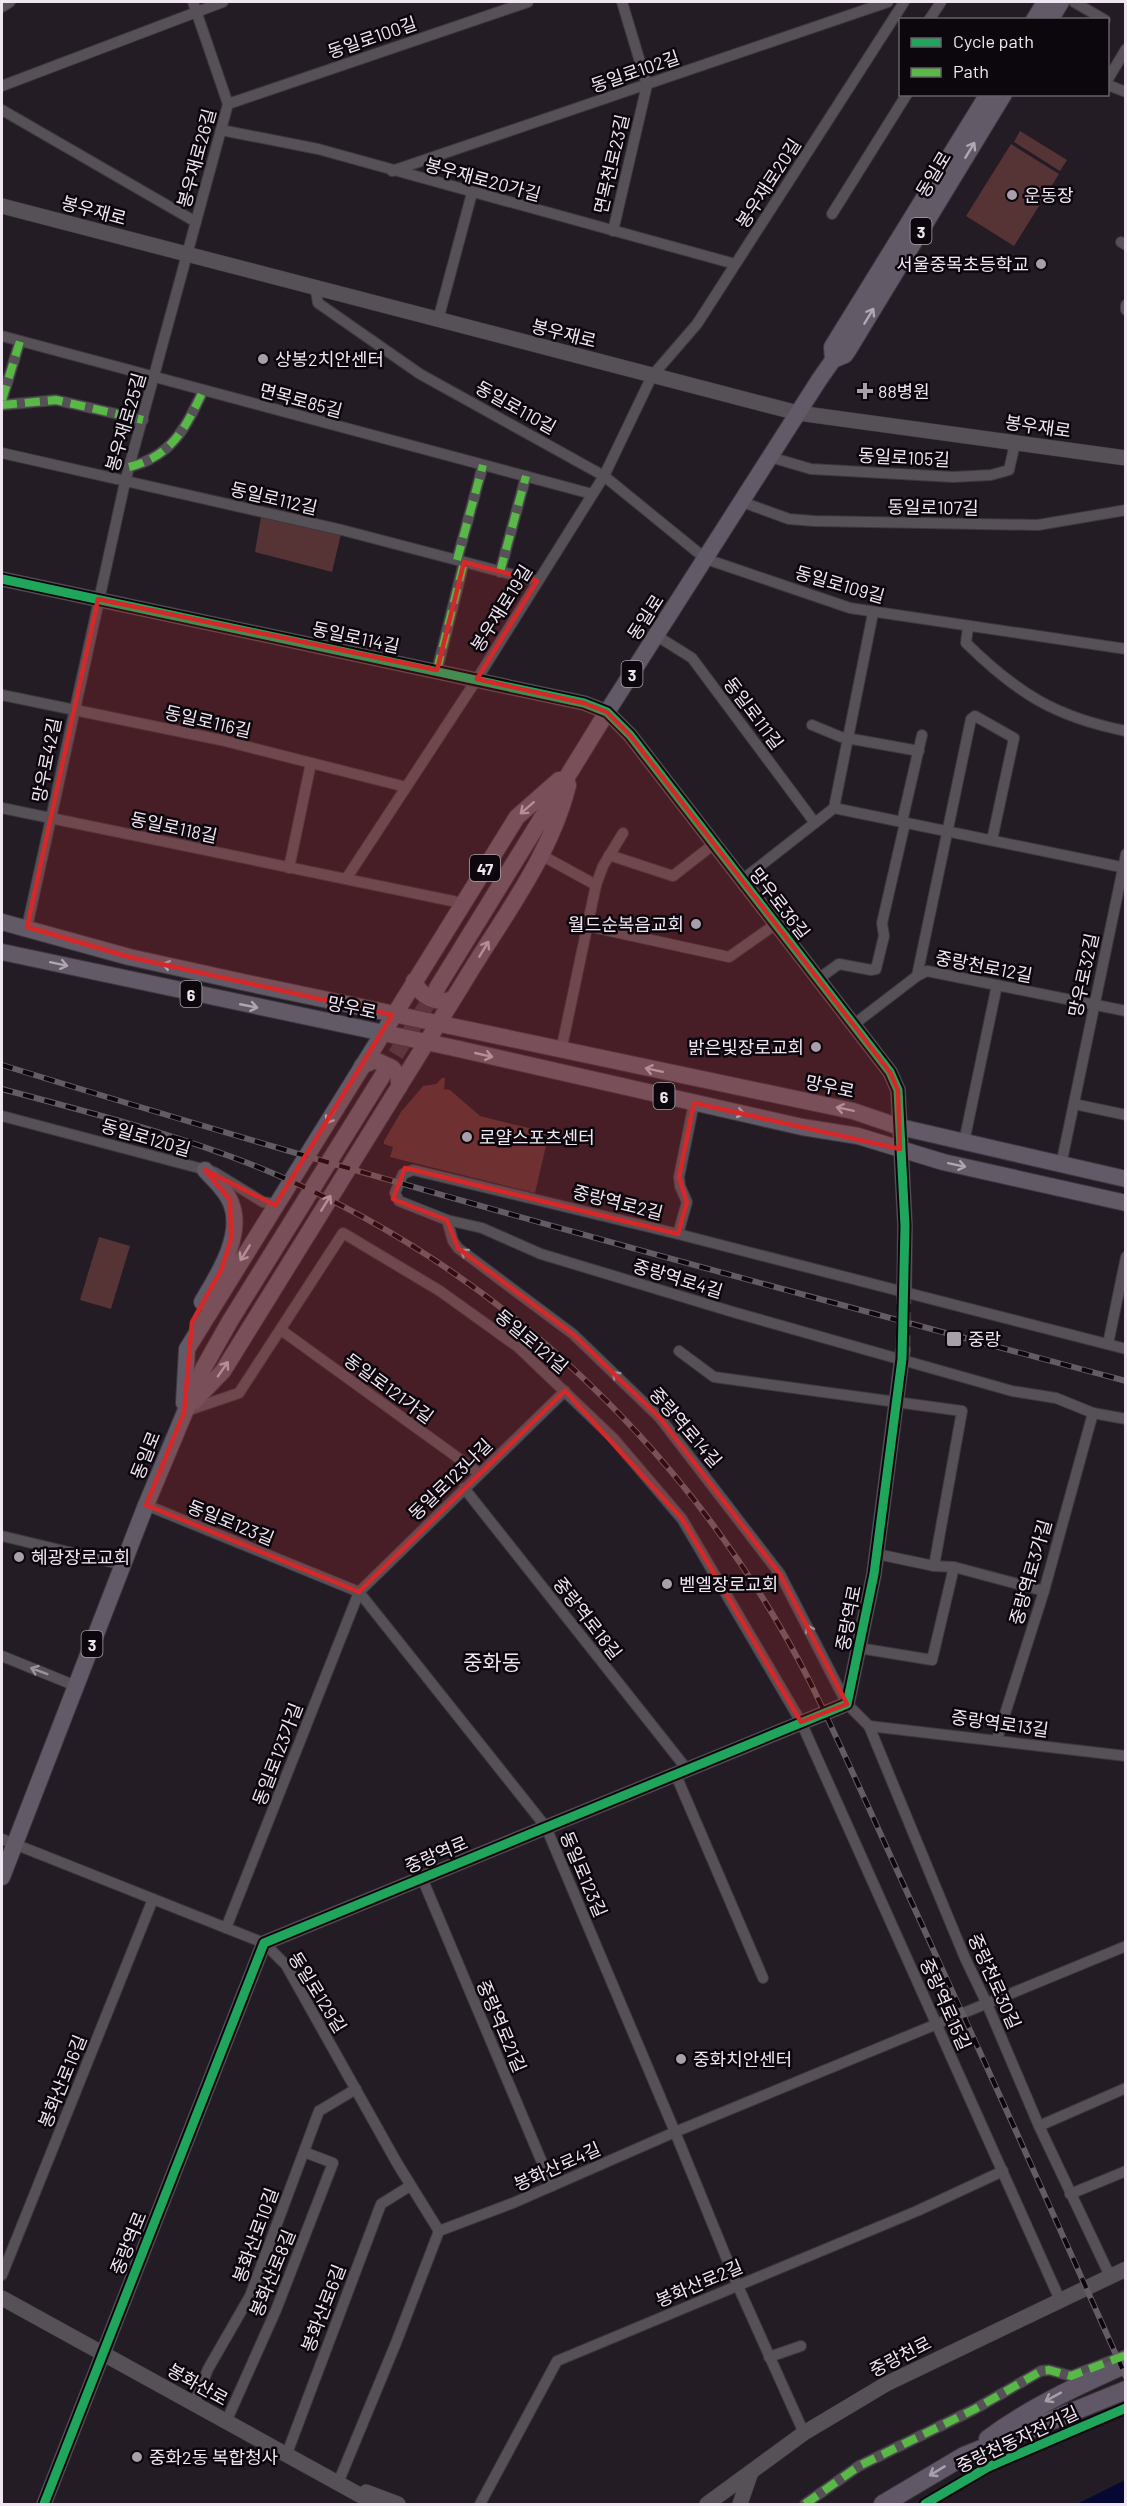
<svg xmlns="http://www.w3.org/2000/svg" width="1127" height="2506" viewBox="0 0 1127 2506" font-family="Barlow,'Noto Sans KR',sans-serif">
<rect width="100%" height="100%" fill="#241c25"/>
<g fill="#563335">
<path d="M1020 131 1067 160 1060 171 1014 142Z"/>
<path d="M1011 144 1059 174 1014 246 966 216Z"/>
<path d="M262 511 342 530 332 572 255 552Z"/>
<path d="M442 1078H445L444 1089 450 1090 480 1116 549 1133 535 1193 390 1157 393 1147 384 1144V1141L401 1112 423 1086 436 1084Z"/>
<path d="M99 1237 130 1246 111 1309 80 1300Z"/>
</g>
<path fill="#050832" d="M1125 2480V2504H1077Z"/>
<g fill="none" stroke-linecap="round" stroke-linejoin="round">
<path stroke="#433a44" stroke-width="15" stroke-dasharray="15 8" stroke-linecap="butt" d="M903 1350 904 1296"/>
<path stroke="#433a44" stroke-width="16" stroke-dasharray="16 8" stroke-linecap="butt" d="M383 1075 437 988"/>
<g stroke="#3e373f" stroke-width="12">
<g id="street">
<path d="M1074 2 1105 20"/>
<path d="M2 7 10 2"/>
<path d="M929 20 941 2"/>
<path d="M1108 79 1126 49"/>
<path d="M1108 85 1126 92"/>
<path d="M2 86 223 2"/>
<path d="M228 104 528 2"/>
<path d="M2 110 196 222"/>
<path d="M221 130 318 149 735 264"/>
<path d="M392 171 888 2"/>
<path d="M832 214 907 94"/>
<path d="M613 231 647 85 622 2"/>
<path d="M1121 242 1126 245"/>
<path d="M315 286 318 303 420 374 604 476 706 559 850 608 1126 649"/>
<path d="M1126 305V310"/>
<path d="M438 320 472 193"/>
<path d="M2 336 592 494"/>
<path d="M2 400 20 341"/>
<path d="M2 405 56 400 143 420"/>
<path d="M2 453 342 530 537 581"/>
<path d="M770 457 811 469 953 477 991 475 1009 470 1015 443"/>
<path d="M129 467C172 456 185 429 203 391"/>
<path d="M742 502 789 519 814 521 1038 525 1126 510"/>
<path d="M457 560 483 465"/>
<path d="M500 572 526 476"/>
<path d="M968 627 966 643C1017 693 1055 717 1126 731"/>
<path d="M657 636 692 658 815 823"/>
<path d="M437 670 464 562"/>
<path d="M2 695 221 740 406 787"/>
<path d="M812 725 841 737 919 751"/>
<path d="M2 808 462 903"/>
<path d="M834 808 1126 868"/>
<path d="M902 822 922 735"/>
<path d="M541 855 596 885 561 1051"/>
<path d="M609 855 673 876 714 844"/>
<path d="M289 868 311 763"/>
<path d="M346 879 477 679 604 476 652 376 697 324 904 2"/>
<path d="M742 880 834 808 873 613"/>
<path d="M596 885 603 866 623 833"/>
<path d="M587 926 729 957 776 924"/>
<path d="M27 927 125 482 228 104 193 2"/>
<path d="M917 976 971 719 975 716 1014 738 992 840"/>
<path d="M818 979 839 964 871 970 876 969 884 936 882 923 905 823"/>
<path d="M853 1025 917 976 927 971 1126 1011"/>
<path d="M1074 1104 1126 1115"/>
<path d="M2 1116 214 1172 263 1202 276 1204"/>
<path d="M964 1142 997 985"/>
<path d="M1061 1165 1126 854"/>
<path d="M447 1220 453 1241 458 1248 573 1334 660 1418 780 1574 847 1704 869 1726 965 1958 987 2004 1039 2126 1110 2276"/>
<path d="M678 1234 687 1202 680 1186 679 1177 694 1103"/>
<path d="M281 1330 479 1473"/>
<path d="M1108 1344 1126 1257"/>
<path d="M1126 1349 678 1234 413 1170 403 1174 395 1193 399 1201 447 1220 482 1228 541 1254 733 1312 1012 1391 1056 1398 1093 1413 1126 1419"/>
<path d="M679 1351 714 1377 962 1411 934 1566"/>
<path d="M189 1410 239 1393 343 1233 440 1291 518 1347 613 1438 682 1519 801 1722 1060 2300"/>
<path d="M464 1488 686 1768"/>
<path d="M146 1505 359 1592 546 1827 675 2132 737 2284 804 2433"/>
<path d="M2 1536 123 1565"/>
<path d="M877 1554 934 1566 954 1567 1044 1591"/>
<path d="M859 1648 932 1660 954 1567"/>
<path d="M2 1656 76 1686"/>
<path d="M869 1726 1126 1756"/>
<path d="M997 1739 1044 1591 1093 1413"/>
<path d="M675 1773 763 1978"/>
<path d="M2 1839 264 1943 286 1965 397 2163 439 2231"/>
<path d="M422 1878 552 2186"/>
<path d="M226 1928 359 1592 565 1391"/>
<path d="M1039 2126 1126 2088"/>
<path d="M1070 2194 1126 2171"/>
<path d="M2 2275 153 1899"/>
<path d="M769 2357 801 2346"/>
<path d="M194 2404 208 2369 250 2296 319 2111 356 2089"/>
<path d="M226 2422 276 2310 333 2163 304 2152"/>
<path d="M286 2456 381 2204 410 2186"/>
<path d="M338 2483 396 2343 439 2231 513 2203 675 2132 1126 1946"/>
<path d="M480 2504 557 2361 917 2211 1003 2171"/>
<path d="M805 2504 859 2466 975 2409 1041 2371 1049 2370 1071 2376 1126 2355"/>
</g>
</g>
<g stroke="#3e373f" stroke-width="16">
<g id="secondary">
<path d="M2 206 798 413 1126 458"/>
<path d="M2 579 584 703 607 712 630 735 890 1072 898 1090 905 1226 904 1296"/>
<path d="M2 2298 376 2504"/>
<path d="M366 2492 398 2504"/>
<path d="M44 2504 264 1943 847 1704 874 1574 903 1350"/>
<path d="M707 2504 804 2433 886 2384 1126 2269"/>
<path d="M740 2504 751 2472"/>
</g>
</g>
<g stroke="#3e373f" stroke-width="18">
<g id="primary">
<path d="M1034 20 1045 2"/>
<path d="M1050 20 1061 2"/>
<path d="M833 360 832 347 988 94"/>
<path d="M2 922 129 957 247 983 853 1111 900 1127 1126 1179"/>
<path d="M2 952 459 1049 802 1127 858 1136 943 1162 1126 1203"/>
<path d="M414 981C421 997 437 1005 453 999"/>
<path d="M437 988 607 712 819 380 833 360 845 355 849 349 1004 94"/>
<path d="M362 1066 375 1060 392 1068 399 1076V1087"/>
<path d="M202 1302C218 1275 244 1235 231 1203 226 1190 214 1180 205 1170"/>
<path d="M193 1402 223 1371C302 1242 383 1114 462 985 500 921 550 858 568 785"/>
<path d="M184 1403 187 1349 517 817 559 780"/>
<path d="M2 1877 146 1505 203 1369 230 1321 383 1075"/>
</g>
</g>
<g stroke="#3e373f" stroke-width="20">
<g id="highway">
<path d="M988 2439C1031 2407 1077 2386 1126 2364"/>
<path d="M883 2504 964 2456 1126 2390"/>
</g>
</g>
<use href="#street" stroke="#565057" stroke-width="10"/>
<use href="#secondary" stroke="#565057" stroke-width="15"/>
<use href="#primary" stroke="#625b67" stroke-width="16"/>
<use href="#highway" stroke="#605866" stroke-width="18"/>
<g stroke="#625d62" stroke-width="6">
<g id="rail">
<path d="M2 1065C374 1180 749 1281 1126 1381"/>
<path d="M2 1089C91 1113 184 1136 270 1172 504 1271 697 1458 811 1684 848 1760 882 1838 917 1914 988 2068 1057 2222 1126 2377"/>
</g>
</g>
<use href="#rail" stroke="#0c060d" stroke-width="4" stroke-dasharray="11" stroke-linecap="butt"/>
<g stroke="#58b947" stroke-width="8" stroke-dasharray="15 8" stroke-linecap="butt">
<path d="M2 400 20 341"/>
<path d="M2 405 56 400 143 420"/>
<path d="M129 467C172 456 185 429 203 391"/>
<path d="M457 560 483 465"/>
<path d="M500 572 526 476"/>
<path d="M437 670 464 562"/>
<path d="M805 2504 859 2466 975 2409 1041 2371 1049 2370 1071 2376 1126 2355"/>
</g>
<g stroke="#0c060d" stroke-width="13">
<g id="cycleway">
<path d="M2 579 584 703 607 712 630 735 890 1072 898 1090 905 1226 902 1359 874 1574 847 1704 264 1943 44 2504"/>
<path d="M925 2504 988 2467 1126 2408"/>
</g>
</g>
<use href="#cycleway" stroke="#20a55d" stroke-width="9"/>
</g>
<defs><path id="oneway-shaft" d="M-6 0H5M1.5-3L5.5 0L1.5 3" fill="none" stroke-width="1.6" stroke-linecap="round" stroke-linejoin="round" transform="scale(1.5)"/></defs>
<g stroke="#b0a7b3">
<use href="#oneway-shaft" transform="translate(970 150) rotate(-59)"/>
<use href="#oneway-shaft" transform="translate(869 316) rotate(-59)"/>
<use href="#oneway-shaft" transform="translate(527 808) rotate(139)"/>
<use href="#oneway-shaft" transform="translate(484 949) rotate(-59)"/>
<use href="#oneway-shaft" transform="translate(59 964) rotate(12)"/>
<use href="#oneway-shaft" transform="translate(171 966) rotate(-167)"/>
<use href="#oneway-shaft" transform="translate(249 1006) rotate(11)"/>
<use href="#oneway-shaft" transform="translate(484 1055) rotate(13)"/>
<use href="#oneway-shaft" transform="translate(654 1070) rotate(-168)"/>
<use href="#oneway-shaft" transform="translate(845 1109) rotate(-168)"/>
<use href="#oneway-shaft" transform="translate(736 1112) rotate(13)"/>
<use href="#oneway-shaft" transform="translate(331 1116) rotate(122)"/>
<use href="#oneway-shaft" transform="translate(957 1165) rotate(12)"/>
<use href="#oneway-shaft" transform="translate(326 1203) rotate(-58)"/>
<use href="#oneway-shaft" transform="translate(245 1253) rotate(122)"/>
<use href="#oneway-shaft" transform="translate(223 1369) rotate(-55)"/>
</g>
<g stroke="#9b949c">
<use href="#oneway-shaft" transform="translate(468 1255) rotate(-143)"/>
<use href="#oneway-shaft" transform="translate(619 1378) rotate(-136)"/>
<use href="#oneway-shaft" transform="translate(811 1633) rotate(-117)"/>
<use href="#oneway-shaft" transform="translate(39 1671) rotate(-159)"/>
</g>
<g stroke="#a89fac">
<use href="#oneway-shaft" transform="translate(1053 2397) rotate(151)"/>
<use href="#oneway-shaft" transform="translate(937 2471) rotate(149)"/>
</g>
<path fill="#d62828" fill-opacity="0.2" stroke="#d62828" stroke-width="4.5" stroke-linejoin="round" d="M464 562 537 581 477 679 584 703 607 712 630 735 890 1072 898 1090 900 1149 694 1103 679 1177 687 1202 678 1234 405 1168 393 1199 447 1220 458 1248 573 1334 660 1418 780 1574 847 1704 801 1722 682 1519 565 1391 359 1592 146 1505 184 1412 192 1322 221 1270 231 1239 230 1200 205 1170 275 1205 392 1015 129 957 27 927 98 599 437 670Z"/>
<g fill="#a99faa" stroke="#0c060d" stroke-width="2">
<circle cx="1012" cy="195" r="6"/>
<circle cx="1041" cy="264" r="6"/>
<circle cx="263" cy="359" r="6"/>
<path d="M862 382h6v6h6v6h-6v6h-6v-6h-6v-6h6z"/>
<circle cx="696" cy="924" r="6"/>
<circle cx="816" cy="1047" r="6"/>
<circle cx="467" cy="1137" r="6"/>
<rect x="946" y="1331" width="16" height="16" rx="3"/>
<circle cx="19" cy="1557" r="6"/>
<circle cx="667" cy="1584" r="6"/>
<circle cx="681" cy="2059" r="6"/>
<circle cx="137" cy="2457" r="6"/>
</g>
<g text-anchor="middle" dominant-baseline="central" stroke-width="5" stroke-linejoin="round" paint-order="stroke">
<g fill="#0c060d" stroke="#aca3ad" stroke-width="1.5">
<rect x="910.5" y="218" width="21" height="26" rx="4.5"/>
<rect x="621.5" y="661" width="21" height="26" rx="4.5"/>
<rect x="470" y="855" width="30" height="26" rx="4.5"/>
<rect x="180.5" y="981" width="21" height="26" rx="4.5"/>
<rect x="653.5" y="1083" width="21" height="26" rx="4.5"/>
<rect x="81.5" y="1631" width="21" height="26" rx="4.5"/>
</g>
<g font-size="16" font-weight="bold" fill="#f0e6f1">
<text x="921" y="231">3</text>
<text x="632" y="674">3</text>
<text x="485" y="868">47</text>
<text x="191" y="994">6</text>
<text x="664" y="1096">6</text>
<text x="92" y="1644">3</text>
</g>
<g font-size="18" fill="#f0e6f1" stroke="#0c060d">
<text transform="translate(372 37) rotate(-19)">동일로100길</text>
<text transform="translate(635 71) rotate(-19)">동일로102길</text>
<text transform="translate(196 158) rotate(-75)">봉우재로26길</text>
<text transform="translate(611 164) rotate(-77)">면목천로23길</text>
<text transform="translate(933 174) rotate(-59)">동일로</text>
<text transform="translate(483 179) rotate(15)">봉우재로20가길</text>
<text transform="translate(768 183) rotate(-57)">봉우재로20길</text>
<text transform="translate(94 210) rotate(15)">봉우재로</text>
<text transform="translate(564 333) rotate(14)">봉우재로</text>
<text transform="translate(301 400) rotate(15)">면목로85길</text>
<text transform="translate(516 407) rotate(29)">동일로110길</text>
<text transform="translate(125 422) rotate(-74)">봉우재로25길</text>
<text transform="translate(1038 426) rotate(8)">봉우재로</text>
<text transform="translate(904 457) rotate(3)">동일로105길</text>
<text transform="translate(274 498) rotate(13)">동일로112길</text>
<text transform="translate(933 507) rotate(1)">동일로107길</text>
<text transform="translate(840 584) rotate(16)">동일로109길</text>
<text transform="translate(501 608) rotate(-58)">봉우재로19길</text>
<text transform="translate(645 617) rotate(-57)">동일로</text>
<text transform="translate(356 637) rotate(12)">동일로114길</text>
<text transform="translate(754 713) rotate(53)">동일로111길</text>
<text transform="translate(208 721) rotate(13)">동일로116길</text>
<text transform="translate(46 760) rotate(-79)">망우로42길</text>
<text transform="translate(174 827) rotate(12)">동일로118길</text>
<text transform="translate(780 903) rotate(52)">망우로36길</text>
<text transform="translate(984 966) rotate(11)">중랑천로12길</text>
<text transform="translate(1083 975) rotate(-78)">망우로32길</text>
<text transform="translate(352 1007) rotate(12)">망우로</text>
<text transform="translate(830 1086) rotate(12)">망우로</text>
<text transform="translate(146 1137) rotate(16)">동일로120길</text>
<text transform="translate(618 1202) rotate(14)">중랑역로2길</text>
<text transform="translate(678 1278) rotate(17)">중랑역로4길</text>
<text transform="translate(532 1341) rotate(40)">동일로121길</text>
<text transform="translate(389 1388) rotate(36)">동일로121가길</text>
<text transform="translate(686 1427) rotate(49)">중랑역로14길</text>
<text transform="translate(145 1455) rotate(-68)">동일로</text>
<text transform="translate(450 1479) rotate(-44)">동일로123나길</text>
<text transform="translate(231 1522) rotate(22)">동일로123길</text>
<text transform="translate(1030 1572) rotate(-74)">중랑역로3가길</text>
<text transform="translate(588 1618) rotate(52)">중랑역로18길</text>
<text transform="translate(848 1618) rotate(-79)">중랑역로</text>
<text transform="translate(1000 1723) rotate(8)">중랑역로13길</text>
<text transform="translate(277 1754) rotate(-69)">동일로123가길</text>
<text transform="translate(436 1854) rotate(-23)">중랑역로</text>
<text transform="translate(584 1874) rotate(67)">동일로123길</text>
<text transform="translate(995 1981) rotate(66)">중랑천로30길</text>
<text transform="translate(318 1992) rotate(58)">동일로129길</text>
<text transform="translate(946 2004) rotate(66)">중랑역로15길</text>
<text transform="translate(502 2026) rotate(67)">중랑역로21길</text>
<text transform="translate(62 2081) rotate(-68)">봉화산로16길</text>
<text transform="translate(557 2166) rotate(-24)">봉화산로4길</text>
<text transform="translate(255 2235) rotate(-70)">봉화산로10길</text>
<text transform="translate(128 2243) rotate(-68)">중랑역로</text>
<text transform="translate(272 2273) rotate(-68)">봉화산로8길</text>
<text transform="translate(699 2283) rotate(-23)">봉화산로2길</text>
<text transform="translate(323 2308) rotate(-69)">봉화산로6길</text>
<text transform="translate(900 2356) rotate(-27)">중랑천로</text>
<text transform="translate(198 2384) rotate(29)">봉화산로</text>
<text transform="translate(1017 2439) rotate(-25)">중랑천동자전거길</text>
</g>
<g font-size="18" fill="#f0e6f1" stroke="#0c060d" text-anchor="start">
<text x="1024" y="195">운동장</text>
<text x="1029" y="264" text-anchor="end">서울중목초등학교</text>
<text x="275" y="359">상봉2치안센터</text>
<text x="878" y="391">88병원</text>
<text x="684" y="924" text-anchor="end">월드순복음교회</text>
<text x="804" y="1047" text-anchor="end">밝은빛장로교회</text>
<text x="479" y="1137">로얄스포츠센터</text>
<text x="968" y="1339">중랑</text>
<text x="31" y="1557">혜광장로교회</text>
<text x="679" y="1584">벧엘장로교회</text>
<text x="693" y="2059">중화치안센터</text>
<text x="149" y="2457">중화2동 복합청사</text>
</g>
<g font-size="21" fill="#f0e6f1" stroke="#0c060d">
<text x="492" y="1661">중화동</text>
</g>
</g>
<rect width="1127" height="2506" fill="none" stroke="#f0e6f1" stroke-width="6"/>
<rect x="899" y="18" width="210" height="78" fill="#0c060d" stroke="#676068" stroke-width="1.5"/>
<rect x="911" y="38" width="30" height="9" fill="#20a55d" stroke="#676068" stroke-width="1.5"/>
<text x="953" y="48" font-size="18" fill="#f0e6f1">Cycle path</text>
<rect x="911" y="68" width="30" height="9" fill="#58b947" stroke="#676068" stroke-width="1.5"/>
<text x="953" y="78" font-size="18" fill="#f0e6f1">Path</text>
</svg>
